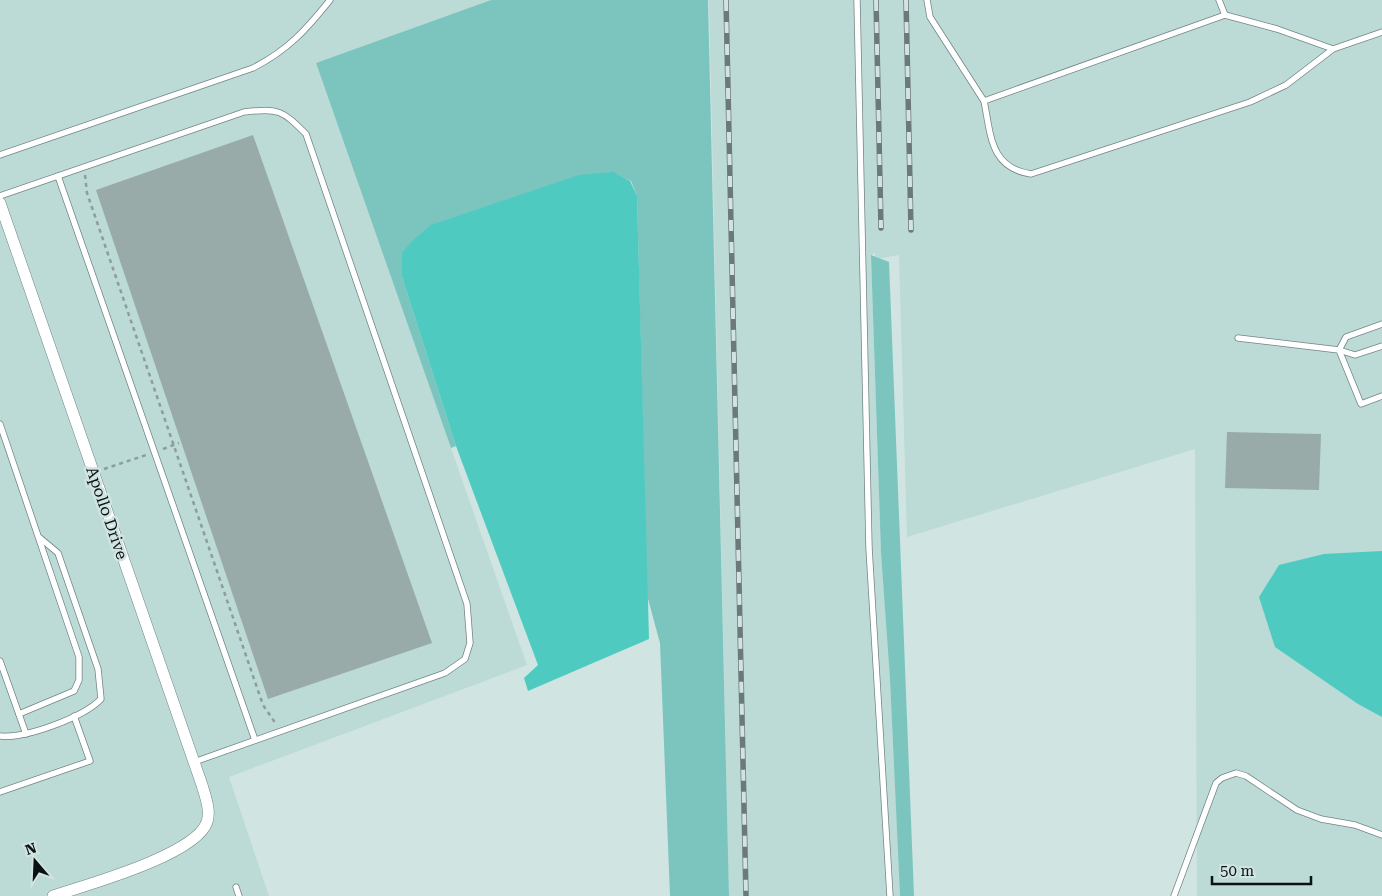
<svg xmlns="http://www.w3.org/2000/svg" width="1382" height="896" viewBox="0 0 1382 896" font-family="'Roboto Serif',serif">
<rect width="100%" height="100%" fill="#d0e4e2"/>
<g fill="#bcdad6">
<path d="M0 0H491L316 63 527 665 229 777 269 896H0Z"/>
<path d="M709 0H1382V896H1197L1195 449 907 537 899 255 876 259 875 253 871 255 881 553 890 679 900 896H729Z"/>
</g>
<g fill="#7bc5be">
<path d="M491 0H708L729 896H670L660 643 647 595 637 196 631 181 613 173 402 277 456 446 451 448 316 63Z"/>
<path d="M871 255 889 262 914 896H900L890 679 881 553Z"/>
</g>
<g fill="#4fcac0">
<path d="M613 172 630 181 637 196 649 639 528 691 524 678 538 665 456 446 402 277V253L413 240 431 225 579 175Z"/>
<path d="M1382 551V717L1358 704 1275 647 1259 597 1279 565 1324 554Z"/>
</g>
<g fill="#98aba9">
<path d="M253 135 432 643 268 699 96 190Z"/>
<path d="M1227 432 1321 434 1319 490 1225 488Z"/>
</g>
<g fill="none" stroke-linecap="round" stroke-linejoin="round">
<g stroke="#728583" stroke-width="7">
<g id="lane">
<path d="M857 0 869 548 890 896"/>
<path d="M927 0 930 17 984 101"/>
<path d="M1219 0 1225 15"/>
<path d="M1333 49 1277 29 1225 15 984 101C991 135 990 168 1031 174L1250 102 1286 85 1333 49 1382 32"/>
<path d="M0 155 253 68C288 50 306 30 330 0"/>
<path d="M58 176 255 740"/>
<path d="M0 196 244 112C279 108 282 110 306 134L467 604 470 643 465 659 445 673 194 762"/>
<path d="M1382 324 1346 337 1339 350 1355 355 1382 346"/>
<path d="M1238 338 1339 350 1361 404 1382 396"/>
<path d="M0 424 79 657V680L74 691 19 714"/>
<path d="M0 661 26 734"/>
<path d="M0 736C25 739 84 717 101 699L98 669 58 553 40 538"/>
<path d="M0 792 90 761 74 716"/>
<path d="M236 887 239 896"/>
<path d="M1174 896 1216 783 1222 778 1236 773 1246 776 1297 810 1321 819 1355 825 1382 835"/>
</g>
</g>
<g stroke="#728583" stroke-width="12">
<path id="street" d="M0 203 202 785C205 796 211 810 207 822 196 855 86 885 53 896"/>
</g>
<g stroke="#8d9d9b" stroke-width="2.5" stroke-dasharray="4 4" stroke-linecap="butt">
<path d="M85 175 87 193 263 705 276 724"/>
<path d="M163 449 179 443"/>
<path d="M104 469 146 455"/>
</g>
<use href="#lane" stroke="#fff" stroke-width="5.5"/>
<use href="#street" stroke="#fff" stroke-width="11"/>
<g stroke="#6c7978" stroke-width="5.5">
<g id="rail">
<path d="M726 0 746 896"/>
<path d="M876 0 881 228"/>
<path d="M906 0 911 230"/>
</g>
</g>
<use href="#rail" stroke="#d0e4e2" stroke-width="4" stroke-dasharray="11" stroke-linecap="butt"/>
</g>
<g text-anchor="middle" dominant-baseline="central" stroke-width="5" stroke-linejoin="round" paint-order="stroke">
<g font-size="16" fill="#0b1212" stroke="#d0e4e2">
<text transform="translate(107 513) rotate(71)">Apollo Drive</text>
</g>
</g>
<g transform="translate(35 861) rotate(341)" stroke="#d0e4e2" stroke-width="4" paint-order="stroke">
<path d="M0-4L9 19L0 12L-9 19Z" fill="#0b1212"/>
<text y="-8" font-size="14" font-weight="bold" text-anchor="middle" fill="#0b1212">N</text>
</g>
<path d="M1212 876v8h99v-8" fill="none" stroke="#0b1212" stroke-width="2.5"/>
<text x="1220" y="876" font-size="15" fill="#0b1212" stroke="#d0e4e2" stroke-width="4" paint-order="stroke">50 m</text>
</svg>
